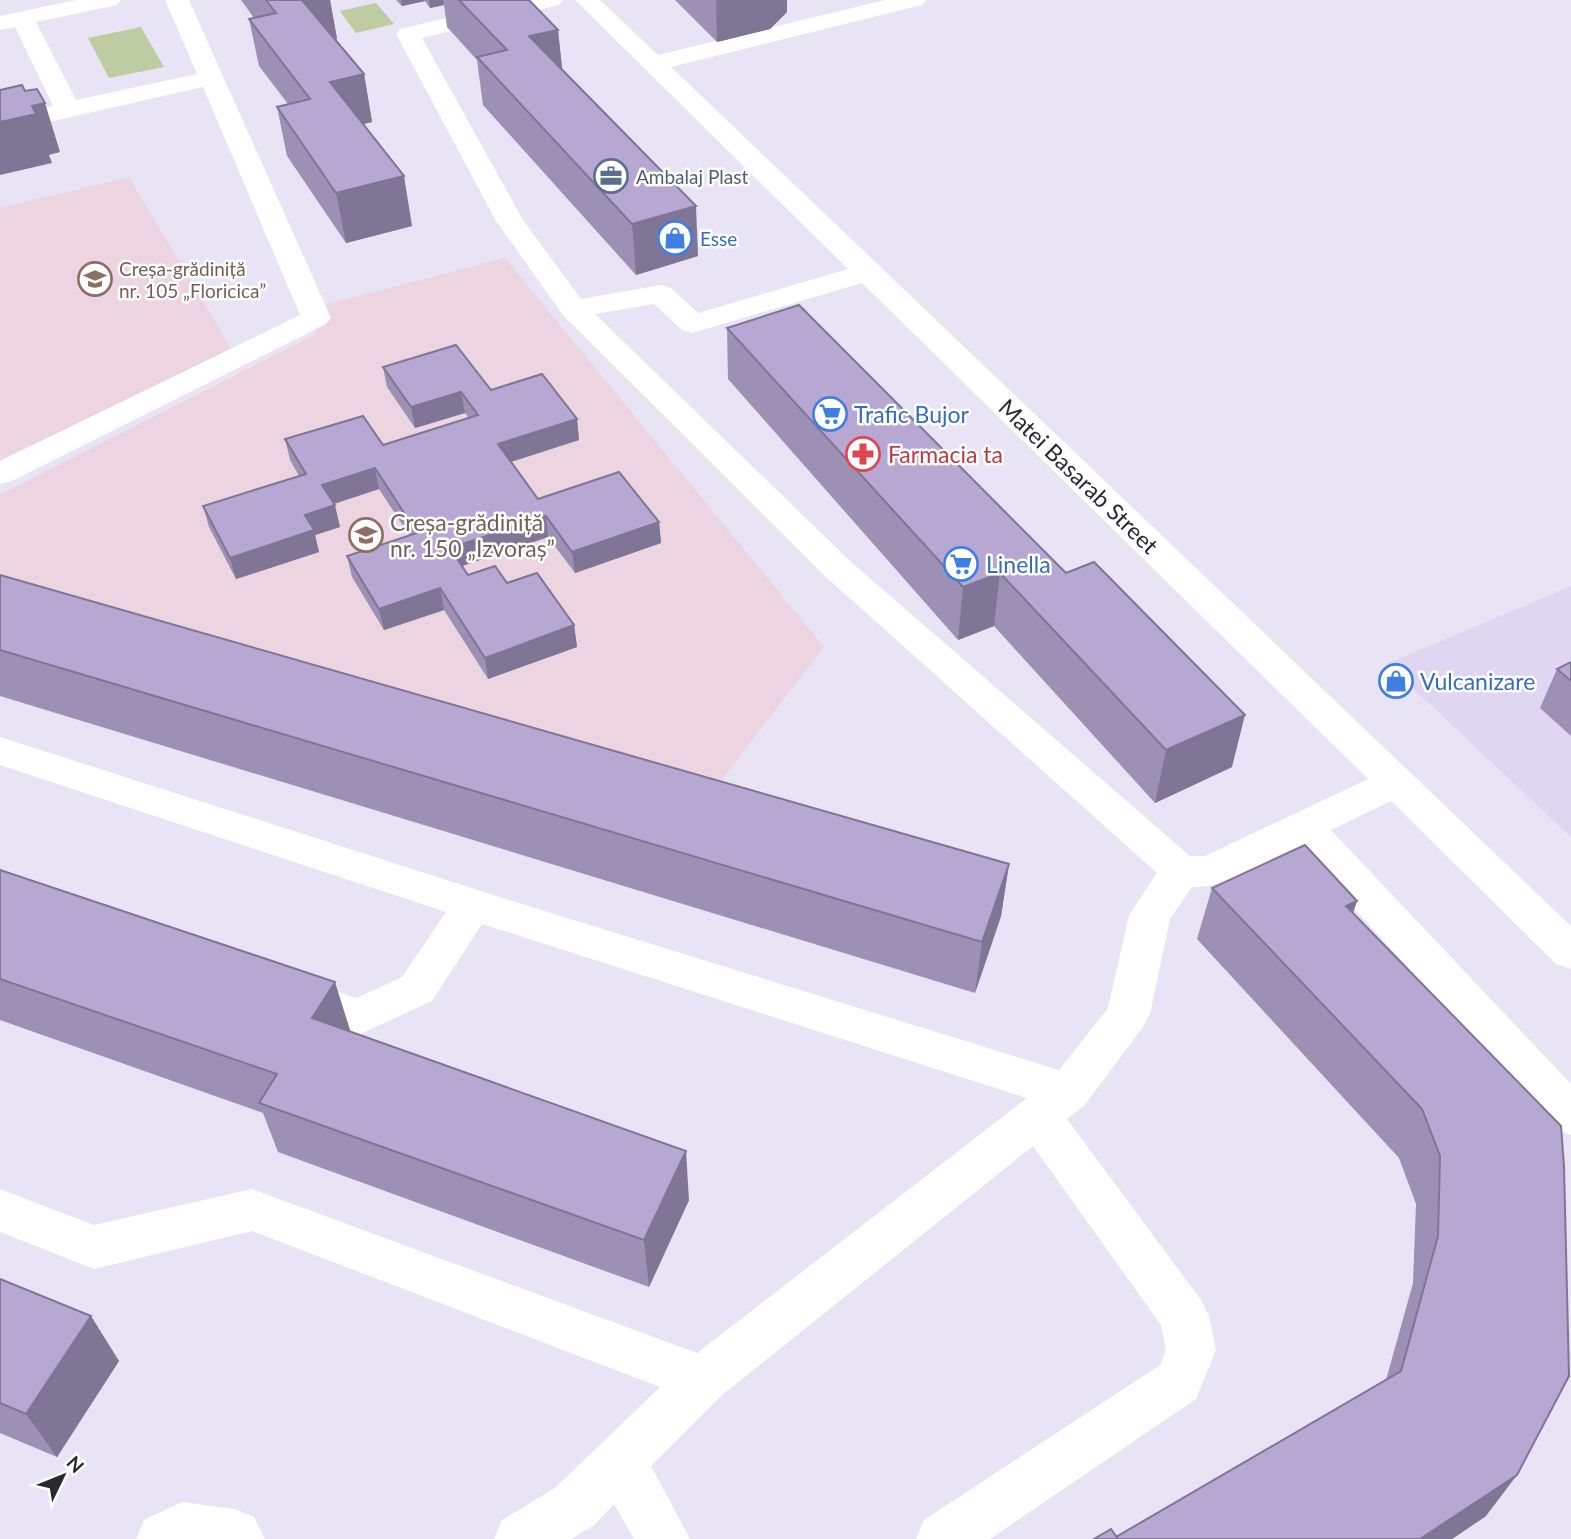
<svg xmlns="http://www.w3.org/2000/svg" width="1571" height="1539" viewBox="0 0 1571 1539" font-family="Lato,sans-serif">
<rect width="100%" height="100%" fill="#e8e3f5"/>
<path fill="#dfd7f1" d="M1571 586V837L1387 664Z"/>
<g fill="#ecd5e0">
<path d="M129 177 232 350 0 460V208Z"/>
<path d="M505 258 824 647 719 783 0 574V495L314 335 327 304Z"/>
</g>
<g fill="#bdcca1">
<path d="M376 3 394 24 356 33 340 11Z"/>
<path d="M141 27 164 67 109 78 88 38Z"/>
</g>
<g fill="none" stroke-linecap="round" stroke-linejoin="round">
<g fill="#fff" fill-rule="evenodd">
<path d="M76 0H121L117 5 36 22 76 100 197 74 165 0H189L331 318 326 324 12 481 0 484V461L300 315 203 87 0 133V117L53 106 15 27 0 30V16Z"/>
<path d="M522 0H563L559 5 422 38 523 220 581 299 661 285 671 288 698 313 848 269 575 0H600L658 55 885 0H926L922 5 671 67 1571 926V969L1556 964 1391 801 1331 830 1571 1084V1135L1555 1129 1298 847C1265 863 1229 888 1192 887L1170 919 1150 1014 1143 1027 1084 1106 1067 1119 1201 1300 1209 1316 1216 1350 1196 1399 990 1539H916L924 1520 1160 1365 1166 1350 1161 1325 1033 1146 721 1396 651 1466 690 1539H634L614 1504 593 1526 571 1539H494L502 1520 555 1488 660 1387 252 1231 94 1269 0 1232V1189L94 1225 252 1189 697 1353 1027 1098 482 924 432 1001 358 1035 281 1007 275 995 281 983 296 977 356 998 402 977 446 912 0 765V737L509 900 1059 1070 1108 1008 1129 915 1157 873 826 577 563 315 496 221 396 34 400 29ZM862 283 1368 779 1205 856H1190L850 561 595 314 654 304 682 330 692 333Z"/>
<path d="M182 1502 235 1509 254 1517 265 1539H136L144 1520Z"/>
</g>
</g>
<g fill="#9d90b5">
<path d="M241 0H330L337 39 335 40 364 74 372 122 363 124 412 226 346 243 287 156 277 107 288 104 259 66 249 19 254 18Z"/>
<path d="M396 0H529L558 30 562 69 698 256 636 275 483 105 477 60 447 27 444 5 430 8 425 1 402 6Z"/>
<path d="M675 0H787V12L770 29 717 42Z"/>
<path d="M727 328 1232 767 1155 803 994 626 958 640 728 379Z"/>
<path d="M383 367 491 390 577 419 579 440 511 462 538 499 659 522 661 543 575 573 548 537 462 566 468 575 507 583 574 625 577 647 488 679 444 610 384 630 352 577 347 556 409 535 379 489 334 504 340 527 315 535 319 552 236 579 209 527 203 506 299 476 290 460 285 439 383 445 469 418 465 413 415 428 387 387Z"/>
<path d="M0 575 1009 864 1001 916 975 993 0 696Z"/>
<path d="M1571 662V736L1540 708 1557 669Z"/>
<path d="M0 870 350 1032 689 1200 649 1287 278 1152 263 1113 0 1020Z"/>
<path d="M1212 888 1357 901 1353 913 1561 1126 1486 1516 1452 1539H1094L1116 1537 1386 1380 1413 1283 1416 1204 1399 1158 1197 939Z"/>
<path d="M0 1279 119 1361 57 1457 0 1433Z"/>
</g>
<g fill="#7f7594">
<path d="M301 0H330L337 39 310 45Z"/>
<path d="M401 0H424L425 1 402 6Z"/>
<path d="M429 0H443L444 5 430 8Z"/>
<path d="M716 0H787V12L770 29 717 42Z"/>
<path d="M558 30 563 77 529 36Z"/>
<path d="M364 74 372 122 340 130 330 82Z"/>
<path d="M45 103 60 152 49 155 52 163 0 175V122L32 106Z"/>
<path d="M404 176 412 226 346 243 336 193Z"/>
<path d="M696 206 698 256 636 275 632 224Z"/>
<path d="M461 392 465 413 415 428 411 407Z"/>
<path d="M577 419 579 440 501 465 498 444Z"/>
<path d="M375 468 379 489 327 506 322 485Z"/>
<path d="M335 505 340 527 315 535 319 552 236 579 230 558 305 515Z"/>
<path d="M546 516 548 537 453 569 450 548Z"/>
<path d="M659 522 661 543 575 573 572 552Z"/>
<path d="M1000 573 994 626 958 640 963 587Z"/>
<path d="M440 588 444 610 384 630 379 609Z"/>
<path d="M574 625 577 647 488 679 485 658Z"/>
<path d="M1245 715 1232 767 1155 803 1166 750Z"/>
<path d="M1009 864 1001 916 975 993 982 942Z"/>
<path d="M1357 901 1339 952 1346 906Z"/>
<path d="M335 982 351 1033 312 1018Z"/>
<path d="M686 1151 689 1200 649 1287 644 1240Z"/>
<path d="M91 1316 119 1361 57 1457 26 1414Z"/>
<path d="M1517 1475 1486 1516 1452 1539H1420Z"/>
</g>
<g fill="#b6a7d3" stroke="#7f7594" stroke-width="2">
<path d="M266 0H302L364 74 330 82 404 176 336 193 277 107 310 99 249 19 276 13Z"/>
<path d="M459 0H529L558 30 529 36 696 206 632 224 477 57 507 50Z"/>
<path d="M22 85 25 91 37 89 45 103 32 106 36 114 0 122V90Z"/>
<path d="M799 305 1066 573 1094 562 1245 715 1166 750 1000 573 963 587 727 328Z"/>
<path d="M456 345 491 390 542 374 577 419 498 444 538 499 619 472 659 522 572 552 546 516 450 548 468 575 495 566 507 583 537 573 574 625 485 658 440 588 379 609 347 556 417 533 375 468 322 485 335 505 305 515 314 530 230 558 203 506 306 474 285 439 363 416 383 445 478 415 461 392 411 407 383 367Z"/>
<path d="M0 575 1009 864 982 942 0 650Z"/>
<path d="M1571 662V681L1557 669Z"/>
<path d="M1305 845 1357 901 1346 906 1561 1126 1564 1166 1569 1376 1517 1475 1420 1539H1118L1116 1537 1401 1371 1438 1236 1440 1156 1422 1109 1212 888Z"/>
<path d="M0 870 335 982 312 1018 686 1151 644 1240 259 1103 277 1074 0 979Z"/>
<path d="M0 1279 91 1316 26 1414 0 1403Z"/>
<path d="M1111 1529 1118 1539H1094Z"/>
</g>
<defs>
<g id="office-ring" transform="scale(1.75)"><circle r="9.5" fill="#fff" stroke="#5c6f8a" stroke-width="1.5"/><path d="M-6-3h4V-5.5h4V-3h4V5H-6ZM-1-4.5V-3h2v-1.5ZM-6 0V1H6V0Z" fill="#5c6f8a"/></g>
<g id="shop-ring" transform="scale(1.75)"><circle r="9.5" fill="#fff" stroke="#3f7fe0" stroke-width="1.5"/><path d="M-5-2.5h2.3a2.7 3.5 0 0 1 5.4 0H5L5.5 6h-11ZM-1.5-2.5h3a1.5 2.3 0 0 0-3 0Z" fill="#3f7fe0"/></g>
<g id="school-ring" transform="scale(1.75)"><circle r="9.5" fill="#fff" stroke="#8d6e63" stroke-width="1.5"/><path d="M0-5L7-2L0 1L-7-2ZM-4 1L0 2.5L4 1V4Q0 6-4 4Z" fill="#8d6e63"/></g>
<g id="supermarket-ring" transform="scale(1.75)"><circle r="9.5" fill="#fff" stroke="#3f7fe0" stroke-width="1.5"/><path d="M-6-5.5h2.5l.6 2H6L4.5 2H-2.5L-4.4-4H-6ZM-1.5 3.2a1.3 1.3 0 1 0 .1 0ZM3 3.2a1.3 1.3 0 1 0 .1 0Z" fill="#3f7fe0"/></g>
<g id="pharmacy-ring" transform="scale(1.75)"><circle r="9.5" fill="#fff" stroke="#e0444e" stroke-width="1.5"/><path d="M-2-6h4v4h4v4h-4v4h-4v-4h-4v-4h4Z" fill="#e0444e"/></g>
</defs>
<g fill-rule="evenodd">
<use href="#office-ring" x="611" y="176"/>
<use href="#shop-ring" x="675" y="238"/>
<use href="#school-ring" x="95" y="279"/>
<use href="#supermarket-ring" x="830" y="414"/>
<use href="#pharmacy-ring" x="863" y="454"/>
<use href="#school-ring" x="366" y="535"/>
<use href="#supermarket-ring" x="961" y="564"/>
<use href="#shop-ring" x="1396" y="681"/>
</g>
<g text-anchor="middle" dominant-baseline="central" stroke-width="5" stroke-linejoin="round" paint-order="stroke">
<g font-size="19" fill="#4e5e75" stroke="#fff" text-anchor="start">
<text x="636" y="176">Ambalaj Plast</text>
</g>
<g font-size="19" fill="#366cbe" stroke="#fff" text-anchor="start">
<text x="700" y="238">Esse</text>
</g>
<g font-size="19" fill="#785e54" stroke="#fff" text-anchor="start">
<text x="119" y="268">Creșa-grădiniță<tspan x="119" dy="22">nr. 105 „Floricica”</tspan></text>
</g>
<g font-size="23" fill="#366cbe" stroke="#fff" text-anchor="start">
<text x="854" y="414">Trafic Bujor</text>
<text x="986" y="564">Linella</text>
<text x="1420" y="681">Vulcanizare</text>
</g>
<g font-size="23" fill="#be3a42" stroke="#fff" text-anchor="start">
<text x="888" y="454">Farmacia ta</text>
</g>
<g font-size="23" fill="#2b2930" stroke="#fff">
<text transform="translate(1079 476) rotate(44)">Matei Basarab Street</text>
</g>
<g font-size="23" fill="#785e54" stroke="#fff" text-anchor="start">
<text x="390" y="522">Creșa-grădiniță<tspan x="390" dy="26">nr. 150 „Izvoraș”</tspan></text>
</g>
</g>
<g transform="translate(63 1476) rotate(47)" stroke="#ffffff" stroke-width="5" paint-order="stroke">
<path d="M0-5L12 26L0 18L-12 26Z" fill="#2b2930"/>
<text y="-10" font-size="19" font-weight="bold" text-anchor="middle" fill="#2b2930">N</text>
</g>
</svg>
